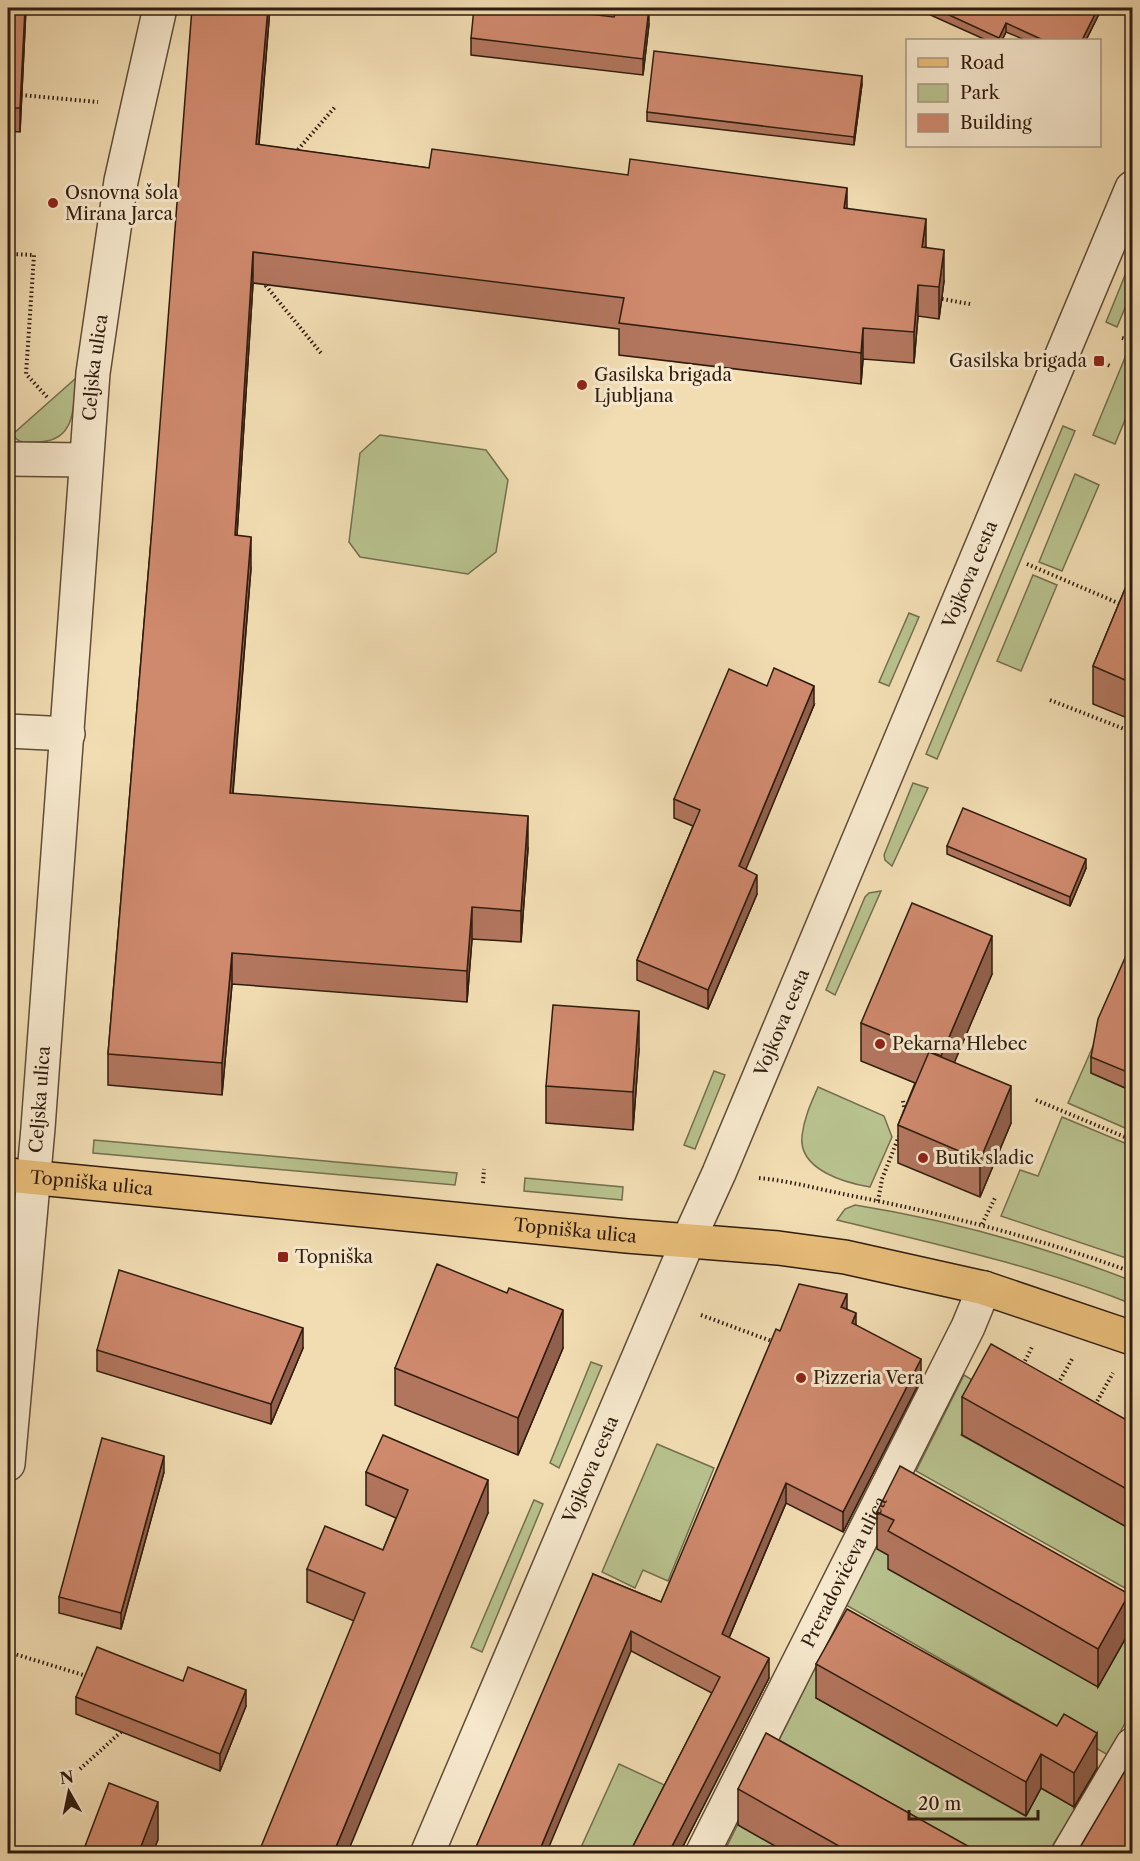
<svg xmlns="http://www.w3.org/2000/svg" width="1140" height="1861" viewBox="0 0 1140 1861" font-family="'Libre Caslon Text',serif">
<rect width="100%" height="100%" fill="#f2ddb3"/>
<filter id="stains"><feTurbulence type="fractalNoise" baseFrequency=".00333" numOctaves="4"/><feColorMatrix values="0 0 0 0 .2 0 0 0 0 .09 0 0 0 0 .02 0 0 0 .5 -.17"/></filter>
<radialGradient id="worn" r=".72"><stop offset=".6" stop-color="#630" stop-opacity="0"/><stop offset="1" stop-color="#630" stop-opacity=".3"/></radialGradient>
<g fill="#b8c28e" stroke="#746f4e" stroke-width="1.5">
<path d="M1132 258V291L1117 327 1106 322Z"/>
<path d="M1129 348 1132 349V403L1115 444 1093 435Z"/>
<path d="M76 378C73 410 76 444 33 442 24 442 17 443 13 434Z"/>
<path d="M1063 426 1075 431 937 759 926 754Z"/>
<path d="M380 435 486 450 508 480 496 552 468 574 360 557 349 542 360 453Z"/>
<path d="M1075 474 1099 485 1062 571 1039 562Z"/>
<path d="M1033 575 1057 585 1021 671 997 661Z"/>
<path d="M909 613 919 617 889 686 879 682Z"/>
<path d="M913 783 928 788 892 866 885 860 884 855Z"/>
<path d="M881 891 835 995 826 990 865 897 869 893Z"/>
<path d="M1098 1035 1091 1073 1132 1091V1131L1068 1103Z"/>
<path d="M714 1071 725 1075 695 1149 684 1145Z"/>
<path d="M818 1087 884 1116 892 1137 870 1187C846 1183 798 1170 802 1136 804 1118 811 1103 818 1087Z"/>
<path d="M1062 1117 1132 1146V1260L1001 1216 1020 1170 1038 1176Z"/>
<path d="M94 1140 457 1173 455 1185 93 1153Z"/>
<path d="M525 1178 623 1187 622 1200 524 1191Z"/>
<path d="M855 1205C949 1220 1043 1246 1132 1281V1304C1037 1266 936 1244 837 1220L845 1209Z"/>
<path d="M591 1362 602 1366 559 1468 550 1463Z"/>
<path d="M964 1375 987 1389 961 1435 1132 1530V1592L916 1471Z"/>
<path d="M657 1444 714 1468 668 1581 643 1570 635 1588 602 1572Z"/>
<path d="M907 1489 1097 1685 1129 1632 1132 1634V1710L1108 1755 846 1605Z"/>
<path d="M534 1500 543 1504 482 1652 471 1647Z"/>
<path d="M831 1635 847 1643 816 1698 1025 1816 1041 1788 1076 1808 1048 1853H980L779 1740Z"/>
<path d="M769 1762 789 1853 723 1854Z"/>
<path d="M619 1764 673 1789 640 1853 578 1854Z"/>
</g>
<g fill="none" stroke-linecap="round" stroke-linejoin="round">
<g stroke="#604c37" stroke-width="36">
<g id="minor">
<path d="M8 459 86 460"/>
<path d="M8 731 68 734"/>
<path id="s1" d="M8 1464 38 1128 93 373 121 181 160 8"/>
<path id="s2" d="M427 1854 688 1241 719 1173 1132 188"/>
<path id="s3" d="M702 1854 968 1327 984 1288"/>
<path d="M1068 1854 1132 1745"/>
</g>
</g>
<g stroke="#2f1c0e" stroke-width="36">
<g id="major">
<path id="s4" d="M8 1175 627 1236 778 1248 845 1257 984 1288 1132 1338"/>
</g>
</g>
<g stroke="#2f1c0e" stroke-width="4" stroke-dasharray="1.5 3" stroke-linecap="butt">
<path d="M1126 82 1132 85"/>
<path d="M21 95 98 102"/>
<path d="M295 153 335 107"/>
<path d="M12 254 34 255 26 374 47 397"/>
<path d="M266 281V286L321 353"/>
<path d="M942 299 970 304"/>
<path d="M1122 338 1132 341"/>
<path d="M1100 361 1110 366"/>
<path d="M1027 564 1132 609"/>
<path d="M1050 700 1132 732"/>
<path d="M1036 1100 1132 1140"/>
<path d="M903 1101 905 1112"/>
<path d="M759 1178C791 1181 822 1190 853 1196 949 1215 1041 1239 1132 1272"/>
<path d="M483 1183 484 1169"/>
<path d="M878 1201 882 1179 899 1136"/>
<path d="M982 1224 996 1196"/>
<path d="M701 1315 774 1342"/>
<path d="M1023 1365 1033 1345"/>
<path d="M1058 1384 1072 1359"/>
<path d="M1095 1405 1113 1373"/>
<path d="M8 1652 90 1677"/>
<path d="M80 1769 121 1732"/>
</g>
<use href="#minor" stroke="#f7e9ce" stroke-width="33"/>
<use href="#major" stroke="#e9be7a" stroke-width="33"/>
</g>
<g fill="#b2765e" stroke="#2f1c0e" stroke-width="1.5">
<path d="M8 8H26L20 132 8 131Z"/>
<path d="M270 8 259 145 429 168 847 209 926 247 944 281 939 319 918 316 914 363 863 359 861 384 619 355V329L253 283 237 535 251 568 233 794 528 848 521 942 472 939 467 1002 232 984 222 1095 108 1085V1054L152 528Z"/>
<path d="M856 8H866L864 11Z"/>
<path d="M915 8H1102L1086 40H1025L1006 32 1002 40H986Z"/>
<path d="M649 24 643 75 471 55V38Z"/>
<path d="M862 84 854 145 647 121V112Z"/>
<path d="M8 212 13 236 9 319H8Z"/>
<path d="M1132 572V720L1093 704V666Z"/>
<path d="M814 705 745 869 757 894 708 1009 637 980V960L693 826 674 818V799Z"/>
<path d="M947 846 1086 868 1070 906 947 854Z"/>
<path d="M1132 942V1091L1091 1073V1057Z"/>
<path d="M992 974 954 1062 1011 1123 980 1197 898 1163V1125L915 1083 861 1061V1023Z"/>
<path d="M639 1049 633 1130 546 1123V1086Z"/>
<path d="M507 1293 563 1348 518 1455 395 1405V1368Z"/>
<path d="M847 1310 856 1325 921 1379 843 1532 786 1503 729 1638 769 1678 679 1854H629L712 1693 631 1651 593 1574 661 1602 780 1331Z"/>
<path d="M303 1348 271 1424 97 1371V1350Z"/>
<path d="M962 1397 1132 1423V1530L962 1435Z"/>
<path d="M164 1472 121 1629 59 1613V1597Z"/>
<path d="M366 1472 488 1513 354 1621 307 1602V1569L383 1550 396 1518 366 1505Z"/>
<path d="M877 1512 1129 1632 1098 1687 888 1569V1555L877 1549Z"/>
<path d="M816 1664 1097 1768 1074 1807 1041 1788 1026 1816 816 1698Z"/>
<path d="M183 1681 246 1706 220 1771 76 1714V1697Z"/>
<path d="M738 1789 982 1854H789L738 1825Z"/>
</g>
<g fill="#91604c" stroke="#2f1c0e" stroke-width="1.5">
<path d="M25 8H26L20 132V108Z"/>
<path d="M268 8H270L256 176V144Z"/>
<path d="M649 8V24L643 75V59Z"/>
<path d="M1098 8H1102L1086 40H1082Z"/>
<path d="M1006 23V32L1002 40H999V38Z"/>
<path d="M862 76V84L854 145V137Z"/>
<path d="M847 188V219L844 208Z"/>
<path d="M13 213V236L9 319V296Z"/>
<path d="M926 219V251L922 247Z"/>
<path d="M944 250V281L939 319V287Z"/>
<path d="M253 252V283L235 566V535Z"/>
<path d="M918 285V316L914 363V332Z"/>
<path d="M863 328V359L861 384V353Z"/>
<path d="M251 537V568L230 825V793Z"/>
<path d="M814 686V705L739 886V866Z"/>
<path d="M528 816V848L521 942V911Z"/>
<path d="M1086 859V868L1070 906V897Z"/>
<path d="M757 875V894L708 1009V990Z"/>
<path d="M472 907V939L467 1002V971Z"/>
<path d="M992 936V974L941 1094V1056Z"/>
<path d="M232 953V984L222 1095V1063Z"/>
<path d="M639 1011V1049L633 1130V1092Z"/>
<path d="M1011 1086V1123L980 1197V1160Z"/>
<path d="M847 1294V1314L841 1307Z"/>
<path d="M563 1310V1348L518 1455V1418Z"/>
<path d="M856 1313V1333L852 1323Z"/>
<path d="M303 1328V1348L271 1424V1404Z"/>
<path d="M921 1359V1379L843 1532V1512Z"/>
<path d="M164 1456V1472L121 1629V1613Z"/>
<path d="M488 1480V1513L347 1854H333Z"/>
<path d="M786 1483V1503L722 1654V1634Z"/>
<path d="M1129 1594V1632L1098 1687V1649Z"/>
<path d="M631 1631V1651L546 1854H538Z"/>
<path d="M769 1658V1678L679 1854H668Z"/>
<path d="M246 1690V1706L220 1771V1754Z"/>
<path d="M1097 1733V1768L1074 1807V1773Z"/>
<path d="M1041 1754V1788L1026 1816V1782Z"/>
<path d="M158 1802V1840L152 1854H138Z"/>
</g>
<g fill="#cf896d" stroke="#2f1c0e" stroke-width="1.5">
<path d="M8 8H25L20 108H8Z"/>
<path d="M192 8H268L256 144 429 168 432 149 628 175 630 159 847 188 844 208 926 219 922 247 944 250 939 287 918 285 914 332 863 328 861 353 619 323 624 298 253 252 235 535 251 537 230 793 528 816 521 911 472 907 467 971 232 953 222 1063 108 1054 152 528Z"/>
<path d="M474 8H537L614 17 618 8H649L643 59 471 38Z"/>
<path d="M934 8H1098L1082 40H1043L1006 23 999 38Z"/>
<path d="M654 51 862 76 854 137 647 112Z"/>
<path d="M8 212 13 213 9 296 8 295Z"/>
<path d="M1132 572V683L1093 666Z"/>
<path d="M774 668 814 686 739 866 757 875 708 990 637 960 700 810 674 799 729 669 767 686Z"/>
<path d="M963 808 1086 859 1070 897 947 846Z"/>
<path d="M912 903 992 936 941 1056 861 1023Z"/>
<path d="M1132 942V1074L1091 1057 1098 1019Z"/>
<path d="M553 1005 639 1011 633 1092 546 1086Z"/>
<path d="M929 1052 1011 1086 980 1160 898 1125Z"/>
<path d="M437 1264 507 1293 509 1288 563 1310 518 1418 395 1368Z"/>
<path d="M119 1270 303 1328 271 1404 97 1350Z"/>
<path d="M799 1284 847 1294 841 1307 856 1313 852 1323 921 1359 843 1512 786 1483 722 1634 769 1658 668 1854H629L720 1677 631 1631 538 1854H473L593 1574 661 1602 776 1329 780 1331Z"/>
<path d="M991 1344 1132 1423V1492L962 1397Z"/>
<path d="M383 1435 488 1480 333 1854H258L365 1593 307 1569 325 1526 383 1550 408 1490 366 1472Z"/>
<path d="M102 1438 164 1456 121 1613 59 1597Z"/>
<path d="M900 1466 1129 1594 1098 1649 888 1531 894 1520 877 1512Z"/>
<path d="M847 1609 1057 1726 1064 1714 1097 1733 1074 1773 1041 1754 1026 1782 816 1664Z"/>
<path d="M97 1647 183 1681 188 1667 246 1690 220 1754 76 1697Z"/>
<path d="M766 1733 982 1854H853L738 1789Z"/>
<path d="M1129 1764 1132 1766V1854H1076Z"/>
<path d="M109 1783 158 1802 138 1854H82Z"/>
</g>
<g fill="#8f2418" stroke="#f7e9ce" stroke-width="2">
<circle cx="53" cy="203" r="6"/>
<rect x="1093" y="355" width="12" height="12" rx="3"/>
<circle cx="582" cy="385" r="6"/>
<circle cx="880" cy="1044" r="6"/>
<circle cx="923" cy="1158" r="6"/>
<rect x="277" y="1251" width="12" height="12" rx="3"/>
<circle cx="801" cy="1378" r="6"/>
</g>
<g text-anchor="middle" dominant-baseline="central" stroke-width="6" stroke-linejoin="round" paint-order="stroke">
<g font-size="18" fill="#2f1c0e" stroke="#f7e9ce" text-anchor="start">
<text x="65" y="193">Osnovna šola<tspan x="65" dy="21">Mirana Jarca</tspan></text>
<text x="1087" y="361" text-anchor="end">Gasilska brigada</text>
<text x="594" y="375">Gasilska brigada<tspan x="594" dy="21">Ljubljana</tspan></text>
<text x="892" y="1044">Pekarna Hlebec</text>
<text x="935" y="1158">Butik sladic</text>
<text x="295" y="1257">Topniška</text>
<text x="813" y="1378">Pizzeria Vera</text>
</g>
<g font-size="18" fill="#2f1c0e" stroke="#f7e9ce">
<text stroke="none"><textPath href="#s1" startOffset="1100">Celjska ulica</textPath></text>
<text stroke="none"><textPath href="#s2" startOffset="1390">Vojkova cesta</textPath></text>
<text stroke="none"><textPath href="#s2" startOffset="904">Vojkova cesta</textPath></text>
<text stroke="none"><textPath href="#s1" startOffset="366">Celjska ulica</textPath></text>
<text stroke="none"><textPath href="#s4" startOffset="84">Topniška ulica</textPath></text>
<text stroke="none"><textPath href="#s4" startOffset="570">Topniška ulica</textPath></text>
<text stroke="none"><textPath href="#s2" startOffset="418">Vojkova cesta</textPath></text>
<text stroke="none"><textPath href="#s3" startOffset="316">Preradovićeva ulica</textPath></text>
</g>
</g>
<rect width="1140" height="1861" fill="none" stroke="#f2ddb3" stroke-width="30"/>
<rect x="9" y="9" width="1122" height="1843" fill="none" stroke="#2f1c0e" stroke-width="3"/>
<rect x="15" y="15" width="1110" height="1831" fill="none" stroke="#2f1c0e" stroke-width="1.5"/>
<rect x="906" y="39" width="195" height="108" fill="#f7e9ce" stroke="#a79781" stroke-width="1.5"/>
<rect x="918" y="58" width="30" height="9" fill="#e9be7a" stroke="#a79781" stroke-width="1.5"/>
<text x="960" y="69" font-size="18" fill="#2f1c0e">Road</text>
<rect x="918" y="84" width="30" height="18" fill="#b8c28e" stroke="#a79781" stroke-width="1.5"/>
<text x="960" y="99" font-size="18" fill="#2f1c0e">Park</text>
<rect x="918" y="114" width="30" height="18" fill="#cf896d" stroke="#a79781" stroke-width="1.5"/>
<text x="960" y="129" font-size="18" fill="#2f1c0e">Building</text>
<g transform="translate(69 1792) rotate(351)" stroke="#f7e9ce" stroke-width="4.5" paint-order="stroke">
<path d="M0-4.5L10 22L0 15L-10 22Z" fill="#2f1c0e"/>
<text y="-9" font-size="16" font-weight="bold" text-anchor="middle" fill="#2f1c0e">N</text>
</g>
<path d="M909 1810v9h129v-9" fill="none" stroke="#2f1c0e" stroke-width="3"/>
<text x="918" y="1810" font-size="18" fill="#2f1c0e" stroke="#f7e9ce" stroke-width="4.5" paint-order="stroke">20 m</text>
<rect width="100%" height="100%" filter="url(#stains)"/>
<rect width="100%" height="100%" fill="url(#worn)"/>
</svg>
